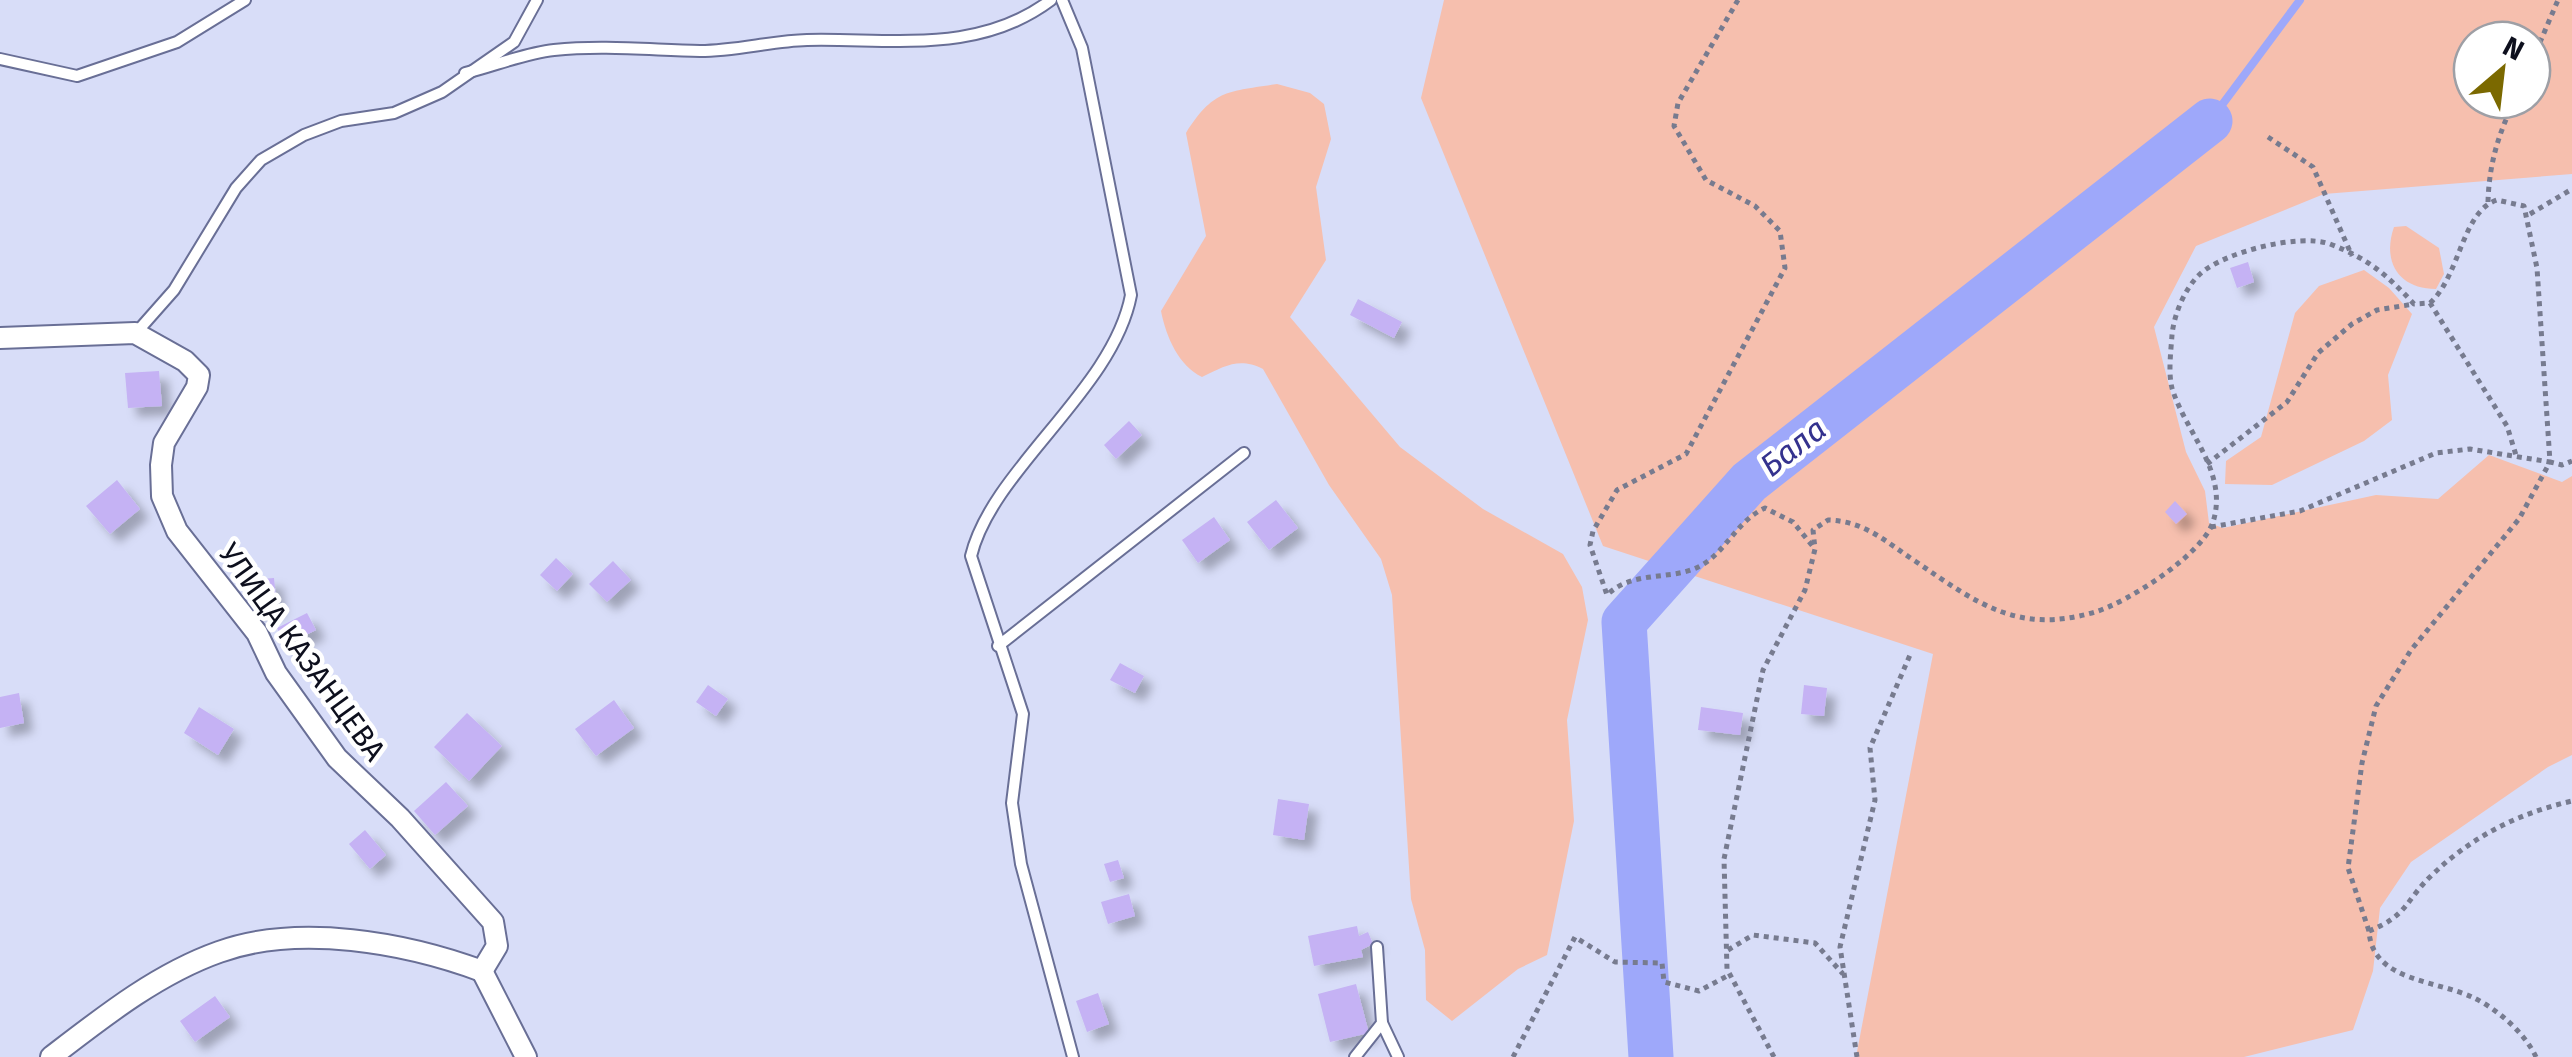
<svg xmlns="http://www.w3.org/2000/svg" width="2572" height="1057" viewBox="0 0 2572 1057" font-family="'Fira Sans',sans-serif">
<defs>
<filter id="shadow"><feDropShadow dx="9" dy="9" stdDeviation="5" flood-color="#0004"/></filter>
</defs>
<rect width="100%" height="100%" fill="#d8ddf8"/>
<g fill="#f6bfae" fill-rule="evenodd">
<path d="M1444 0H2572V174L2324 194 2196 246 2154 327 2186 452 2205 491 2209 523 2223 528 2376 495 2438 499 2489 455 2562 482 2572 476V755L2548 767 2411 862 2380 908 2373 971 2353 1030 2244 1057H1856L1933 654 1603 546 1421 98ZM2472 40H2532V100H2472Z"/>
<path d="M1277 84 1310 93 1324 104 1331 139 1316 187 1326 260 1290 317 1400 447 1483 509 1563 554 1582 587 1588 620 1567 720 1574 821 1547 955 1518 969 1452 1021 1426 1000 1425 950 1411 899 1392 595 1381 559 1329 485 1263 369C1239 357 1225 366 1202 377 1179 366 1166 337 1161 311L1206 236 1186 133C1214 89 1227 92 1277 84Z"/>
<path d="M2406 226 2439 248 2444 274 2436 289C2398 289 2382 261 2394 227Z"/>
<path d="M2364 270 2389 288 2412 314 2388 375 2392 420 2364 441 2272 485 2225 484 2226 461 2261 437 2295 313 2319 286Z"/>
</g>
<g fill="none" stroke-linecap="round" stroke-linejoin="round">
<path stroke="#9ea8fa" stroke-width="8" d="M2210 121 2300 0"/>
<path stroke="#9ea8fa" stroke-width="45" d="M1651 1057 1624 622 1749 482 2210 121"/>
</g>
<g fill="#c5b2f4" filter="url(#shadow)">
<path d="M2248 262 2254 282 2237 288 2230 268Z"/>
<path d="M1358 299 1402 322 1394 338 1350 315Z"/>
<path d="M159 371 162 406 128 408 125 373Z"/>
<path d="M1129 421 1142 435 1116 459 1104 445Z"/>
<path d="M117 480 140 509 110 534 86 506Z"/>
<path d="M1276 500 1298 528 1269 550 1247 522Z"/>
<path d="M2175 501 2187 514 2176 524 2165 512Z"/>
<path d="M1214 517 1230 540 1198 563 1182 540Z"/>
<path d="M556 558 573 574 557 591 540 575Z"/>
<path d="M613 561 631 580 607 602 589 584Z"/>
<path d="M274 578 277 608 250 610 248 580Z"/>
<path d="M307 613 316 630 286 645 277 628Z"/>
<path d="M1120 663 1144 676 1135 693 1110 680Z"/>
<path d="M708 685 728 699 716 716 696 702Z"/>
<path d="M1804 685 1827 688 1824 716 1801 714Z"/>
<path d="M19 693 24 723 0 728V697Z"/>
<path d="M614 700 634 728 596 756 575 729Z"/>
<path d="M199 707 234 729 218 755 184 733Z"/>
<path d="M1701 707 1743 713 1740 735 1698 730Z"/>
<path d="M467 713 502 746 469 781 434 747Z"/>
<path d="M446 782 468 806 435 835 414 811Z"/>
<path d="M1278 799 1309 804 1304 840 1273 835Z"/>
<path d="M365 830 386 855 370 869 349 844Z"/>
<path d="M1118 860 1124 878 1110 882 1104 864Z"/>
<path d="M1129 894 1135 916 1108 924 1101 902Z"/>
<path d="M1357 926 1359 936 1368 932 1373 944 1361 950 1363 957 1314 966 1308 936Z"/>
<path d="M1356 984 1369 1033 1330 1042 1318 994Z"/>
<path d="M1098 993 1109 1024 1087 1032 1076 1001Z"/>
<path d="M215 996 230 1017 195 1042 180 1021Z"/>
</g>
<g fill="none" stroke-linecap="round" stroke-linejoin="round">
<g stroke="#696f96" stroke-width="14">
<g id="service">
<path d="M1062 0 1082 48 1131 295C1113 390 992 469 971 556L1023 714 1012 803 1021 864 1073 1057"/>
<path d="M0 59 77 76 177 42 245 0"/>
<path d="M465 73C494 66 525 53 554 50 603 45 651 50 700 51 736 51 771 41 807 40 893 38 978 55 1051 0"/>
<path d="M136 333 174 290 236 188 261 160 304 135 341 121 394 113 442 92 514 42 537 0"/>
<path d="M998 646 1244 453"/>
<path d="M1382 1023 1398 1057"/>
<path d="M1355 1057 1382 1023 1377 947"/>
</g>
</g>
<g stroke="#696f96" stroke-width="24">
<g id="minor">
<path d="M0 338 135 333 185 361 199 375 197 387 164 443 161 465 162 496 177 531 257 633 276 673 337 758 400 818 493 922 497 946 482 971"/>
<path d="M482 971 526 1057"/>
<path d="M51 1057C103 1017 157 974 219 952 299 923 406 943 482 971"/>
</g>
</g>
<g stroke="#777b8f" stroke-width="5" stroke-dasharray="5 5" stroke-linecap="butt">
<path d="M1738 0 1678 103 1674 126 1706 180 1755 206 1780 231 1785 268 1686 454 1617 490 1593 531 1590 545 1607 595C1636 567 1678 584 1708 561 1730 544 1739 520 1765 508L1793 522 1815 549"/>
<path d="M2532 61 2558 0"/>
<path d="M2268 137 2313 167 2352 256"/>
<path d="M2488 202C2489 165 2498 134 2515 100"/>
<path d="M2530 214 2572 189"/>
<path d="M2430 303C2460 276 2462 211 2497 200L2524 206 2537 268 2550 462 2562 465 2572 461"/>
<path d="M2207 464 2287 402 2318 353 2352 324 2377 310 2414 304"/>
<path d="M2211 527 2300 511 2436 453 2470 449 2550 462 2519 519 2411 650 2376 706 2362 763 2348 868 2369 931"/>
<path d="M1728 950 1753 935 1815 943 1843 974"/>
<path d="M1513 1057 1575 937 1615 962 1662 963 1664 982 1699 991 1729 975"/>
<path d="M1774 1057 1727 969 1724 859 1763 670 1805 590 1815 549 1813 530 1828 520C1865 521 1886 542 1915 561 1977 603 2017 635 2095 612 2128 602 2202 555 2213 522 2229 472 2185 432 2172 388 2168 373 2171 350 2172 335 2174 314 2185 288 2200 274 2224 252 2299 233 2330 244 2369 259 2387 275 2414 304L2430 303 2507 426 2516 455"/>
<path d="M1857 1057 1840 947 1875 800 1870 748 1910 655"/>
<path d="M2536 1057C2525 1033 2497 1009 2474 998 2438 980 2372 982 2369 931 2409 915 2405 900 2433 874 2473 836 2519 813 2572 801"/>
</g>
<use href="#service" stroke="#fff" stroke-width="10"/>
<use href="#minor" stroke="#fff" stroke-width="20"/>
</g>
<g text-anchor="middle" dominant-baseline="central" stroke-width="9" stroke-linejoin="round" paint-order="stroke">
<g font-size="30" fill="#0d0f1d" stroke="#fff">
<text transform="translate(302 652) rotate(54)">УЛИЦА КАЗАНЦЕВА</text>
</g>
<g font-size="32" font-style="italic" fill="#34328e" stroke="#fff">
<text transform="translate(1793 447) rotate(-38)">Бала</text>
</g>
</g>
<g transform="translate(2502 70) rotate(28)"><circle r="48" fill="#ffffff" stroke="#9e9fa5" stroke-width="2.5"/>
<path d="M0-8L18 38L0 25L-18 38Z" fill="#7b6900"/>
<text y="-15" font-size="28" font-weight="bold" text-anchor="middle" fill="#0d0f1d">N</text>
</g>
</svg>
